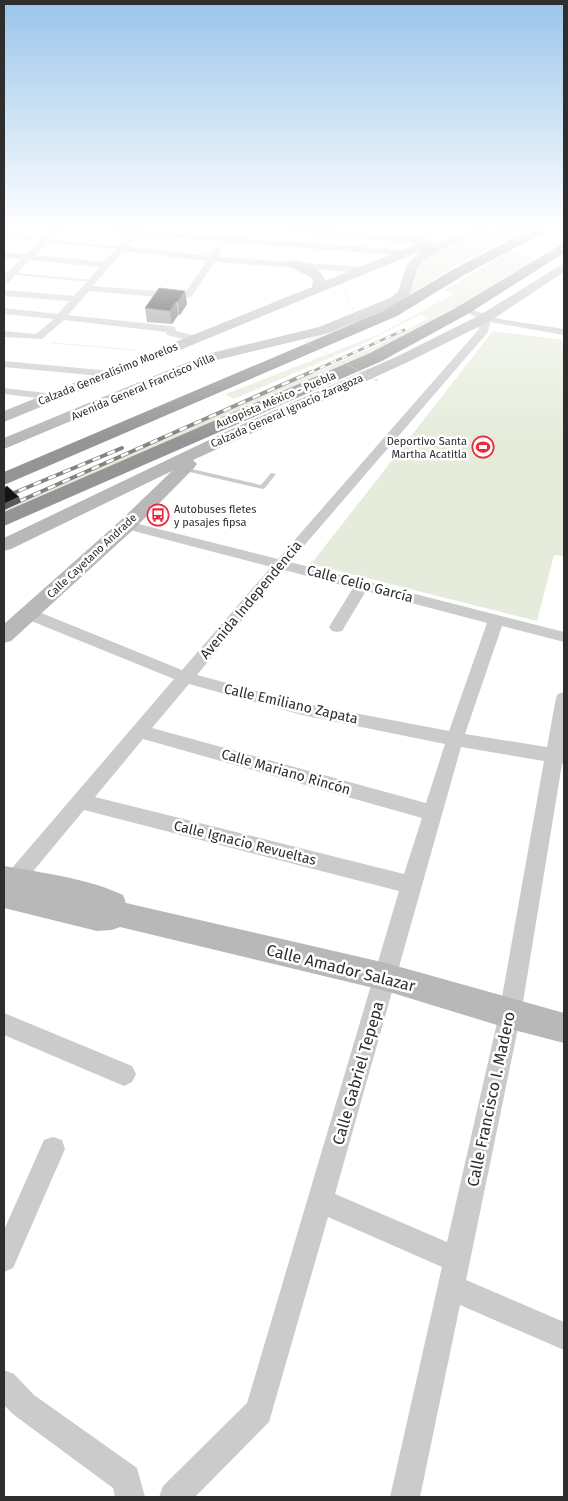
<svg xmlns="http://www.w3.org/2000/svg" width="568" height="1501" viewBox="0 0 568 1501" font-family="'Fira Sans',sans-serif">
<rect width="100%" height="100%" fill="#fff"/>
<g fill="#e5ecdb">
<path d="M493 230H524L452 267 407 298C414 289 413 276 420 266 430 250 475 237 493 230Z"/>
<path d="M510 251 548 263 424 338 412 333 342 366 4 514V509L376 346 429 318 420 315 360 345 234 399 225 394 187 409 377 335 454 294 444 290Z"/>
<path d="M493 331 564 340V556L554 555 537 621 311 564Z"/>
</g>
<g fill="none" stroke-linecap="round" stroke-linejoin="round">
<path stroke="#cbcbcb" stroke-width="1" stroke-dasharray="1 1" stroke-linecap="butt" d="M52 343 135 350"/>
<g fill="#cbcbcb" fill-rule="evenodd">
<path d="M111 230H126L129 231 127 232Z"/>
<path d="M4 236 121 247 123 248 121 249 4 238Z"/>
<path d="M4 272 92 280 94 281 92 282 4 274Z"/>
<path d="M183 467 261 485 271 473 276 474 265 488 263 489 181 470 180 469Z"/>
</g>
<g fill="#cbcbcb" fill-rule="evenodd">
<path d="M51 230H59L35 255 104 262 125 238 128 237 132 240 127 246 210 256 215 249 218 248 222 251 219 257 365 267 370 270 365 273 215 262 191 297 180 299 89 291 68 315 171 326 175 327 176 331 200 337 201 339 200 341 196 342 167 335 166 332 64 320 42 339 4 337V331L36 334 54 319 4 314V308L58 314 69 301 4 296V290L74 296 100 267 30 260 7 284 4 285V277L21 259 4 258V252L26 254ZM123 251 207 261 185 293 93 286Z"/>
<path d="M124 230 407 250 411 253 407 256 127 234 124 233Z"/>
<path d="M288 230H318L433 239 437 242 433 245 292 233Z"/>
<path d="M473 310 500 319 564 329V335L490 322 488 332 290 562 564 632V642L502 626 465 734 547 747 556 698 558 694 564 692V764H562L521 1014 466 1280 564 1322V1350L460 1305 420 1497H390L442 1267 328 1217 269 1422 195 1497H159L163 1486 247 1403 399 891 84 810 20 887 13 890 6 887 4 880 6 875 174 679 24 618 21 614 24 610 29 609 34 610 182 670 271 567 122 528 120 525 122 522 127 521 278 559 479 329 480 319 468 313ZM284 570 353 588 329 627 332 631 337 632 342 631 366 591 487 623 449 731 302 703 197 675ZM189 684 302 715 445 744 426 803 152 728ZM143 739 422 818 404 874 95 797ZM461 747 544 761 499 1014 447 1242 335 1194Z"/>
<path d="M4 361 111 371 116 374 111 377 4 367Z"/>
<path d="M4 388 54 394 60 397 54 400 4 394Z"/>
<path d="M4 1013 132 1066 136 1074 132 1082 124 1086 4 1035Z"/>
<path d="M53 1137 62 1140 65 1149 13 1268 4 1272V1230L44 1140Z"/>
<path d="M4 1370 14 1374 34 1395 137 1468 145 1497H115L113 1488 14 1415 4 1405Z"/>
</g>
<g fill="#b8b8b8" fill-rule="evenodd">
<path d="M474 230H490L488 232 450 246 423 261 417 269 410 294 400 304 329 333 217 360 4 449V438L207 354 319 327 390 298 398 292 407 264 421 251 4 422V411L312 287 313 279C305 273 294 271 288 264L290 261C301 259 324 270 325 281L424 241H432L433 245Z"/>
<path d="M564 263V272L490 321 408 362 193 460 197 464 194 468 134 529 11 641 4 643V624L120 521 172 471 11 549 4 551V538L232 429 398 356 480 315Z"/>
<path d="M4 866C43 873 87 878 123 895L126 903 386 963 564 1013V1043L510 1029 386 991 120 927 112 930 97 931 4 908Z"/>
</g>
<g fill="#959595" fill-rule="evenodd">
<path d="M529 230H545L543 233 464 275 397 316 4 485V472L385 310 454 269Z"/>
<path d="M564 243V253L466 315 382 361 4 526V512L370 353 454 309Z"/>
</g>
<g stroke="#838383" stroke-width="3">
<path id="rail-far1" d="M309 373 404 330"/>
</g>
<g stroke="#838383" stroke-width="4">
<g id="rail">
<path d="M4 497 122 448"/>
<path d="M4 508 311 372"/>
</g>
</g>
<use href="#rail-far1" stroke="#fff" stroke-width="2" stroke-dasharray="6" stroke-linecap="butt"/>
<use href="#rail" stroke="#fff" stroke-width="2.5" stroke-dasharray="8" stroke-linecap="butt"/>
<path stroke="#cbcbcb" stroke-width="1" stroke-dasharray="1 1" stroke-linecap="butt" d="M337 273 358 320 305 342 363 373"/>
<path stroke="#cbcbcb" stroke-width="2" stroke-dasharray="2 2" stroke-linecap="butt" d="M361 372 378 381"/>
</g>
<path fill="#8a8a8a" d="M185 291 187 304 180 315H178L172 324 147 322 145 308Z"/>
<g fill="#5b5b5b">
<path d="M185 291 187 304 180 315 178 302Z"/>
<path d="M176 302 178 315 172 324 170 311Z"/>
<path d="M19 497 21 502 4 510V504Z"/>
</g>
<g fill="#151515" stroke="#5b5b5b">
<path d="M159 288 185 291 178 302H176L170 311 145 308Z"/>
<path d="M7 486 19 497 4 504V488Z"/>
</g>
<linearGradient id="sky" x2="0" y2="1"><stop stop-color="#9ac5ea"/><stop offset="0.52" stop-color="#fff"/><stop offset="1" stop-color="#fff" stop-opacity="0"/></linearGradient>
<rect width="568" height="440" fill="url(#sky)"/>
<defs>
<g id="stadium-ring" transform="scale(1.125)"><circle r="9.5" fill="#fff" stroke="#ed283a" stroke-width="1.5"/><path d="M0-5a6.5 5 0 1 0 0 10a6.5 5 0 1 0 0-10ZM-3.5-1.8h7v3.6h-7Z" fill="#ed283a"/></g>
<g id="bus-ring" transform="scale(1.125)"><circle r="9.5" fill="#fff" stroke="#ed283a" stroke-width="1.5"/><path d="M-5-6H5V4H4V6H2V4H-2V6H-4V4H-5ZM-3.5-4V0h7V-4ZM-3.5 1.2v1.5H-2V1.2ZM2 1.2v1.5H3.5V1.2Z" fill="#ed283a"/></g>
</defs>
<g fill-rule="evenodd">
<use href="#stadium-ring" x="483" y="447"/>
<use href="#bus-ring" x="158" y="515"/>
</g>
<g text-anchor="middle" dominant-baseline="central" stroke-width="5" stroke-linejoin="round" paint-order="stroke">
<g font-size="11" fill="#2e2e2e" stroke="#fff">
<text transform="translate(108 374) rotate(-22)">Calzada Generalísimo Morelos</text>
<text transform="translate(143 387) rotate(-23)">Avenida General Francisco Villa</text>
<text transform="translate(276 400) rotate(-23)">Autopista México - Puebla</text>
<text transform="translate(287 411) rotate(-24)">Calzada General Ignacio Zaragoza</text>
<text transform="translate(92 556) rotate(-43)">Calle Cayetano Andrade</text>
</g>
<g font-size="11" fill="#2e2e2e" stroke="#fff" text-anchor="end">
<text x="467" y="441">Deportivo Santa<tspan x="467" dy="13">Martha Acatitla</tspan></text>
<text x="174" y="509" text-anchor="start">Autobuses fletes<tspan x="174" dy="13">y pasajes fipsa</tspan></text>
</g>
<g font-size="14" fill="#2e2e2e" stroke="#fff">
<text transform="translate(360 584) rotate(15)">Calle Celio García</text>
<text transform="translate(251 600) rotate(-50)">Avenida Independencia</text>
<text transform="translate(291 704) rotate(13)">Calle Emiliano Zapata</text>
<text transform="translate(286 772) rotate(16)">Calle Mariano Rincón</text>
<text transform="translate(245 843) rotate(14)">Calle Ignacio Revueltas</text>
</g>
<g font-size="16" fill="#2e2e2e" stroke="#fff">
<text transform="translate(341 968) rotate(14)">Calle Amador Salazar</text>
<text transform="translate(358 1073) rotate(-74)">Calle Gabriel Tepepa</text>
<text transform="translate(491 1099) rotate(-78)">Calle Francisco I. Madero</text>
</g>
</g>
<rect width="568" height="1501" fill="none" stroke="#2e2e2e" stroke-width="10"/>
</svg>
